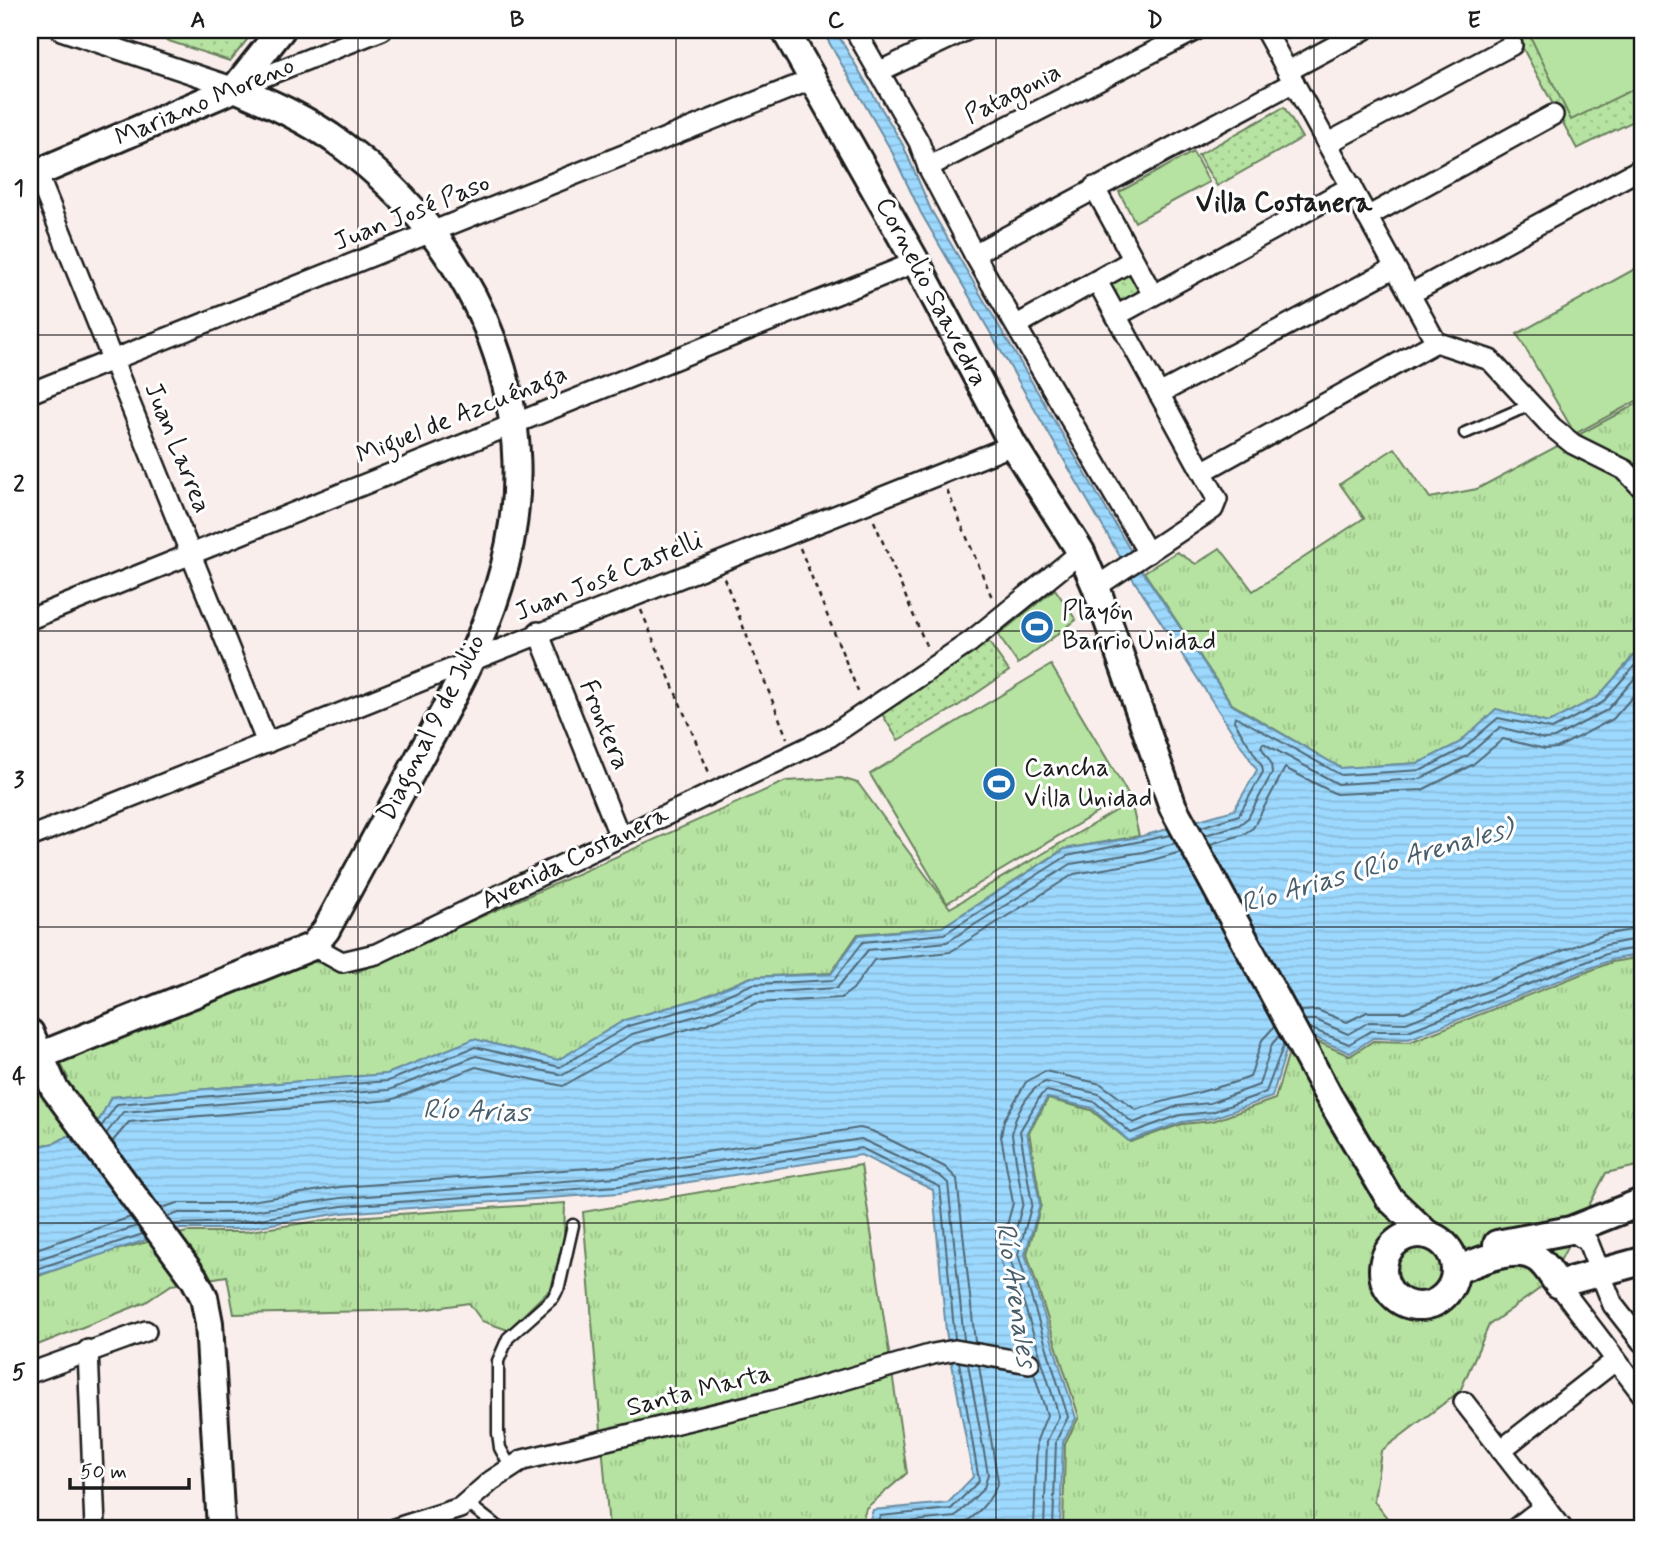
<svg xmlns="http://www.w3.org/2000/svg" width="1672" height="1558" viewBox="0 0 1672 1558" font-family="Mynerve,sans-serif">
<defs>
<pattern id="grass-tufts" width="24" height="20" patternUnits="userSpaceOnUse" patternTransform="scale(1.75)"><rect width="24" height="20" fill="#b6e3a1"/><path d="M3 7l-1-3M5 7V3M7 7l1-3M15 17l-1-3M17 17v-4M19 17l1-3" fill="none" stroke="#9cc28a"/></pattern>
<pattern id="park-dots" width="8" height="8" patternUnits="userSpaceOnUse" patternTransform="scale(1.75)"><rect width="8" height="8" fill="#b6e3a1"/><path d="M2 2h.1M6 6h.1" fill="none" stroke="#9cc28a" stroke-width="1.8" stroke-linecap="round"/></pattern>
<pattern id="water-rules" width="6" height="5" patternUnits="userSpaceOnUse" patternTransform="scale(1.75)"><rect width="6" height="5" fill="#9dd9fe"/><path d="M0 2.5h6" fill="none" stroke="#87bad9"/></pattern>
</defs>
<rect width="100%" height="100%" fill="#f9eeeb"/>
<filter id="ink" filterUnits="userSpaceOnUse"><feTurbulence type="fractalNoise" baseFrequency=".0143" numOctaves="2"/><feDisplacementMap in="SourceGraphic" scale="14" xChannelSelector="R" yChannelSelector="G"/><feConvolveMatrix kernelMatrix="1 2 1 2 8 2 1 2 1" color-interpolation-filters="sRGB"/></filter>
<g filter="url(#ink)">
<g fill="url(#grass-tufts)" stroke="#69805e" stroke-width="2">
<path d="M1642 401V646L1598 697 1548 723 1496 709 1459 743 1419 763 1341 768 1232 704 1144 572 1177 552 1196 564 1220 548 1253 591 1364 518 1340 484 1395 448 1430 498 1477 489Z"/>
<path d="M841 778 858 783 950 908 1131 802 1139 836 1064 849 942 927 858 934 831 973 751 977 698 999 625 1020 558 1060 474 1039 387 1074 111 1097 100 1119 55 1143 30 1147V1094L68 1078 58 1058 312 961 355 973 786 781Z"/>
<path d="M1642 957V1165L1606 1173 1549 1282 1489 1325 1460 1391 1381 1451 1374 1501 1395 1528H1063L1065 1443 1079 1417 1027 1254 1041 1205 1029 1132 1048 1099 1091 1110 1130 1142 1182 1124 1213 1121 1275 1099 1289 1052 1309 1038 1350 1056 1373 1041 1410 1042 1612 962Z"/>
<path d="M861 1165 907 1473 866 1508 860 1528H609L583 1212Z"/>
<path d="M565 1203 564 1238 551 1288 508 1330 482 1321 469 1303 421 1310 234 1314 227 1276 171 1285 146 1302 30 1348V1279L100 1254 187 1232H243L339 1218Z"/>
</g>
<g fill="url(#park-dots)" stroke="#69805e" stroke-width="2">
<path d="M135 30H255L230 61Z"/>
<path d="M1513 30H1642V117L1577 149Z"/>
<path d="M1284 107 1302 138 1217 186 1198 155Z"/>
<path d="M1130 269 1142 294 1116 305 1108 280Z"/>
<path d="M988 641 1009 671 955 708 898 740 882 714C915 687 953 666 988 641Z"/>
</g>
<g fill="#b6e3a1" stroke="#69805e" stroke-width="2">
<path d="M1527 30H1642V85L1571 120Z"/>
<path d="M1193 152 1209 182 1135 222 1119 192Z"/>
<path d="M1642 265V398L1575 434 1517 334Z"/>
<path d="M1055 589 1076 620 1018 664 998 635Z"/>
<path d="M1051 665 1128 794 947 903 870 774Z"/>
</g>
<path fill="url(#water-rules)" stroke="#698da4" stroke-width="2" d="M822 30H835L903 145 931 210 1143 572 1232 705 1341 768 1419 763 1459 743 1496 709 1548 723 1598 697 1642 647V954L1611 960 1409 1039 1373 1038 1350 1053 1309 1035 1286 1051 1272 1097 1213 1118 1182 1122 1129 1141 1092 1108 1047 1098 1027 1132 1040 1205 1025 1254 1076 1418 1063 1442 1060 1528H867L873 1510 948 1503 973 1477 946 1331 933 1190 861 1155 619 1193 342 1213 240 1229H179L30 1278V1148L55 1143 100 1119 111 1097 387 1074 474 1039 558 1060 625 1020 698 999 752 977 831 974 859 935 942 927 1065 849 1139 837 1234 810 1257 770 1133 579 921 213 892 152Z"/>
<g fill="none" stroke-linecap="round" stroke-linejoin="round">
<g stroke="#506876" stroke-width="2">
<path d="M1201 827 1239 815 1263 772 1262 766 1234 721 1235 716 1341 775 1422 770 1462 749 1498 718 1552 729 1602 703 1642 657"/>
<path d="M1205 835 1239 825 1248 818 1272 773 1271 763 1261 747 1263 743 1338 784 1420 779 1467 756 1500 727 1544 739 1554 738 1607 710 1642 670"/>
<path d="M1210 844 1242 835 1253 828 1285 768 1336 794 1422 790 1472 765 1503 739 1545 749 1557 748 1613 719 1642 686"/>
<path d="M1300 1011 1317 1010 1347 1022 1367 1012H1405L1603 935 1642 928"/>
<path d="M1305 1020H1316L1348 1034 1369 1022 1406 1023 1606 945 1642 938"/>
<path d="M1309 1028 1349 1044 1371 1031H1408L1609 953 1642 947"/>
<path d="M101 1127 117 1104 388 1081 475 1047 560 1067 628 1026 700 1006 753 984 834 980 863 942 944 934 1067 856 1171 835"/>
<path d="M106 1134 123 1112 389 1090 476 1056 563 1075 632 1034 703 1014 755 993 837 988 868 950 947 942 1071 864 1143 852 1175 843"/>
<path d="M112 1142 129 1122 391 1100 476 1067 563 1086 636 1044 706 1024 757 1003 841 998 853 989 874 960 950 952 1074 874 1145 862 1181 852"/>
<path d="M161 1208 178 1203H238L340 1187 616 1166 860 1128 872 1131 945 1167 957 1179 975 1342"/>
<path d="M167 1217 179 1213H238L341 1198 617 1177 861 1139 940 1176 948 1183 964 1340"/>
<path d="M173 1224 239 1222 342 1206 618 1186 861 1148 940 1187 955 1339"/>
<path d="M30 1251 131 1217"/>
<path d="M30 1262 137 1226"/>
<path d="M30 1271 143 1234"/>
<path d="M1028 1351 999 1255 1013 1203 1001 1136 1004 1120 1026 1082 1045 1071 1101 1084 1136 1110C1174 1097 1212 1091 1250 1077L1262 1040 1274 1027"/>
<path d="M875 1528 880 1516 951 1509 979 1481 959 1362"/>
<path d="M884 1528 887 1524 955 1517 984 1488 988 1474 968 1364"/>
<path d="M956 1528C972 1521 993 1499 998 1482L979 1366"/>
<path d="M1034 1528 1037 1440 1047 1415 1034 1373"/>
<path d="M1044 1528 1047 1441 1059 1416 1009 1256 1023 1203 1012 1135C1013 1118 1030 1086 1046 1082L1099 1094 1133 1123 1178 1106 1210 1103 1259 1085 1272 1044 1279 1036"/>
<path d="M1053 1528 1056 1441 1068 1417 1018 1254 1032 1204 1020 1131 1041 1095 1047 1091 1095 1102 1131 1133 1180 1115 1212 1112 1266 1092 1284 1044"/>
</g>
<g stroke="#1c1c1c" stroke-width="15">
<g id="lane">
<path d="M1465 433 1530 405"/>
<path d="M510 1466 500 1448 498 1433V1361L508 1338 553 1298 559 1287 573 1225"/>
<path d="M467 1503 499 1528"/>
</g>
</g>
<g stroke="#1c1c1c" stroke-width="24">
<g id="street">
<path d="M61 30 235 88 382 30"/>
<path d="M855 30 919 142 928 167 974 254 1148 553"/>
<path d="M1265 30 1436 342"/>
<path d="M1288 71 1364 30"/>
<path d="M878 72 967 30"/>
<path d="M1328 143 1512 45"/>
<path d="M928 167 1196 30"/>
<path d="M37 173 267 743"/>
<path d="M1094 187 1153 295"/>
<path d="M1367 217 1553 115"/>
<path d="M974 254 1294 82"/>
<path d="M1410 294 1642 168"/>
<path d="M1116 316 1352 186"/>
<path d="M1017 325 1133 260"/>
<path d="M1436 342 1490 360 1552 427 1573 444 1625 470 1642 488"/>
<path d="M30 393 813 79"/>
<path d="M1159 394 1394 268"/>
<path d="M1202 472 1436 342"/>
<path d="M1096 587 1213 509 1217 499 1097 281"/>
<path d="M30 619 916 262"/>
<path d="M538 632 620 837"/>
<path d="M30 837 1013 445"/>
<path d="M313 946 342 962 376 954 829 737 970 642 1081 552"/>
<path d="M1571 1230 1588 1242 1613 1305 1642 1342"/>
<path d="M1558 1284 1642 1394"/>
<path d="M88 1350 95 1528"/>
<path d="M30 1373 146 1331"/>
<path d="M1464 1402 1562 1528"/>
<path d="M1501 1450 1616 1360"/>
<path d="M397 1528 460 1508 491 1481 523 1460 781 1398 933 1354 955 1350 1029 1363"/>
<path d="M1516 1528 1545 1506"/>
</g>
</g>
<g stroke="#1c1c1c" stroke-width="32">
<g id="secondary">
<path d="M785 30 916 262 1013 445 1081 552 1096 587 1173 807 1328 1095 1389 1198 1428 1235"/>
<path d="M30 176 235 88 281 30"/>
<path d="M30 1033 54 1088 194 1278 204 1297 209 1323 221 1528"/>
<path d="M39 1056 313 946 326 930C357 872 388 815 419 758 450 702 480 648 499 586 552 417 481 248 342 145 309 120 272 104 235 88"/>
<circle cx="1419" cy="1270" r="36"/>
<path d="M1497 1244 1571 1230 1642 1202"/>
<path d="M1455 1271C1476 1262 1515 1244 1536 1258 1545 1263 1552 1276 1558 1284L1642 1261"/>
</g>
</g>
<g stroke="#1c1c1c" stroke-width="2.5" stroke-dasharray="5 5" stroke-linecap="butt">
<path d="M947 490 993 600"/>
<path d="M874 521 928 650"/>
<path d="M800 548 859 694"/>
<path d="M724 578 787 738"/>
<path d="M641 610 710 775"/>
</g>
<use href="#lane" stroke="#fff" stroke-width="10"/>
<use href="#street" stroke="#fff" stroke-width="19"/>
<use href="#secondary" stroke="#fff" stroke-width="26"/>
</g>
</g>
<path fill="none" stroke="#1c1c1c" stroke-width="2" stroke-opacity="0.55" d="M358 30V1528M676 30V1528M996 30V1528M1314 30V1528M30 335H1642M30 631H1642M30 927H1642M30 1223H1642"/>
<defs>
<g id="stadium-disc" transform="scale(1.75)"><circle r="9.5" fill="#1f6fb2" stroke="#fff"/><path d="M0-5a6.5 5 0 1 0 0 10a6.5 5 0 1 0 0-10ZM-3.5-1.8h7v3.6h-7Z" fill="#fff"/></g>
</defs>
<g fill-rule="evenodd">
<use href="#stadium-disc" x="1037" y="627"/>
<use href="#stadium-disc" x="999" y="784"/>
</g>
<g text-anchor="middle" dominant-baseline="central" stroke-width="6" stroke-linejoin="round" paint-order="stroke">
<g font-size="26" fill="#1c1c1c" stroke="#fff">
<text transform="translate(1013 94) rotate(-27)">Patagonia</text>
<text transform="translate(205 102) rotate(-23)">Mariano Moreno</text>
<text transform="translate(412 213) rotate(-22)">Juan José Paso</text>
<text transform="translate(931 292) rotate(62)">Cornelio Saavedra</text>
<text transform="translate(462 415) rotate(-22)">Miguel de Azcuénaga</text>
<text transform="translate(177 448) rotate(68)">Juan Larrea</text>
<text transform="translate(609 577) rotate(-22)">Juan José Castelli</text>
<text transform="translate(604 725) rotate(68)">Frontera</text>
<text transform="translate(432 728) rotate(-63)">Diagonal 9 de Julio</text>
<text transform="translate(575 858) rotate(-26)">Avenida Costanera</text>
<text transform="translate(699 1391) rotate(-14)">Santa Marta</text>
</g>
<g font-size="26" fill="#1c1c1c" stroke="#fff" text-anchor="start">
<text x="1062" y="612">Playón<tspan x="1062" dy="30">Barrio Unidad</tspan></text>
<text x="1024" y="769">Cancha<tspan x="1024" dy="30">Villa Unidad</tspan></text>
</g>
<g font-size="28" font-weight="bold" fill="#1c1c1c" stroke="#fff">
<text x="1284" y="203">Villa Costanera</text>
</g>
<g font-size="28" font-style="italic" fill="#495e6b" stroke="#fff">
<text transform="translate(1377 867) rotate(-16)">Río Arias (Río Arenales)</text>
<text transform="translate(476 1112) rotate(2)">Río Arias</text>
<text transform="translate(1015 1295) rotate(81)">Río Arenales</text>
</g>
</g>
<rect width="1672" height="1558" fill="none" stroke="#fff" stroke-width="77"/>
<path d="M70 1478v10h119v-10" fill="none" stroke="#1c1c1c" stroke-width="3.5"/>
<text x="80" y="1478" font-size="21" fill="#1c1c1c" stroke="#ffffff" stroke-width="5" paint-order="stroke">50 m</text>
<rect x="38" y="38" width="1596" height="1482" fill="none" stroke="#1c1c1c" stroke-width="2.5"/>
<g font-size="23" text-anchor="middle" font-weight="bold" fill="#1c1c1c">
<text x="198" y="27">A</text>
<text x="517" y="27">B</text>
<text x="836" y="27">C</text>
<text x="1155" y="27">D</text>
<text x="1474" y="27">E</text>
<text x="19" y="195">1</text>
<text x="19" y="491">2</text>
<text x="19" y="787">3</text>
<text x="19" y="1083">4</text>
<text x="19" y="1379">5</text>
</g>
</svg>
